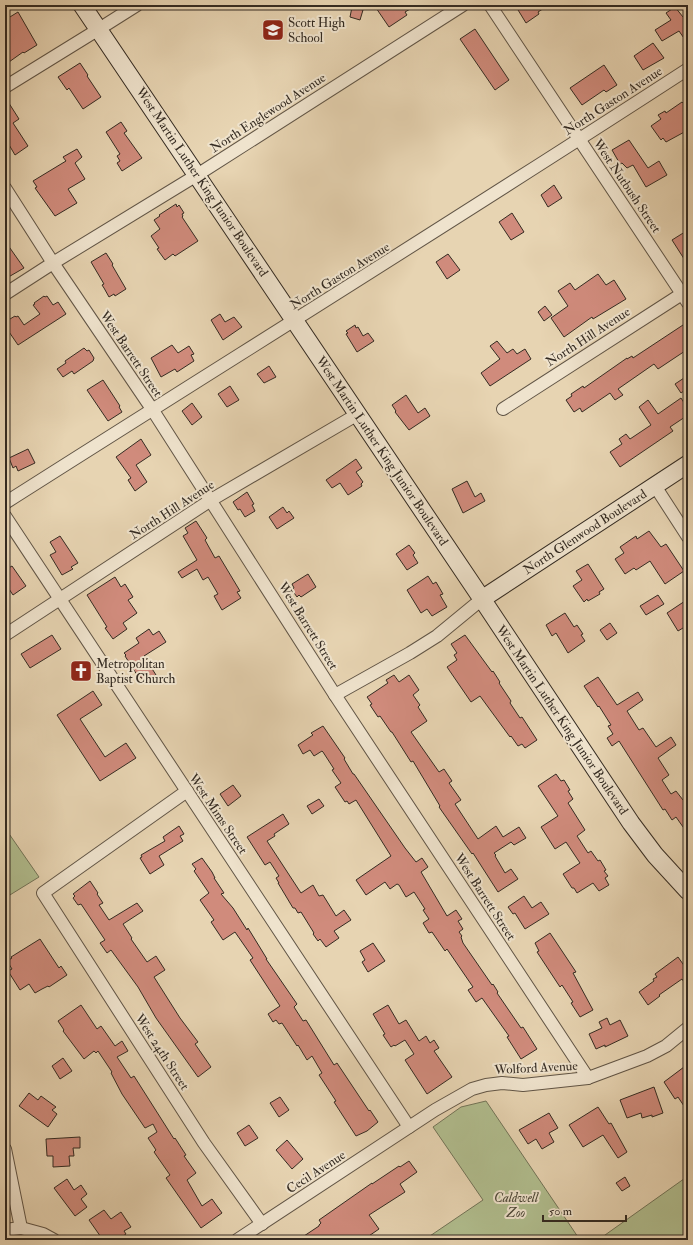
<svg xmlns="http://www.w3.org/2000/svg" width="693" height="1245" viewBox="0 0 693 1245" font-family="'IM FELL Double Pica',serif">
<rect width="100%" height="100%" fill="#e7d4b2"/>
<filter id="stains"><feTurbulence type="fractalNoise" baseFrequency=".005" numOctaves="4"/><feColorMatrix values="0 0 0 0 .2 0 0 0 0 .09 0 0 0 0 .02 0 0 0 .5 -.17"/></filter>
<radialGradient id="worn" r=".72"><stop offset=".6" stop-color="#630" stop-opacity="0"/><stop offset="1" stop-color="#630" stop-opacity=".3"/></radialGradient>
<g fill="#b1be8f" stroke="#727458">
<path d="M5 828 39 877 5 898Z"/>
<path d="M486 1101 580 1240H424L483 1200 433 1127 461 1107Z"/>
<path d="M688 1176V1240H598Z"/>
</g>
<g fill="#d08b7c" stroke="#342b22">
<path d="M374 5H417L405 12 407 15 389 27Z"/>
<path d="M515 5H549L538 12 539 14 526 23Z"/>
<path d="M352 7 363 10 360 20 350 17Z"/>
<path d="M675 7 683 17 688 13V44L679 31 662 41 655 30 671 20 666 13Z"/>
<path d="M18 12 37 45 24 53 23 52 9 62 8 60 5 61V20Z"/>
<path d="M475 29 509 80 495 90 460 39Z"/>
<path d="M653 43 664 58 643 70 634 56Z"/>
<path d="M80 63 88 75 87 76 101 97 83 109 69 88 67 90 58 77Z"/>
<path d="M604 65 617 85 606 92 604 90 582 105 570 88Z"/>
<path d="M5 97 19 119 13 123 28 146 15 155 5 138Z"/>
<path d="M682 102 685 105 688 103V130L666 142 663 138 661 140 651 126 661 119 658 115 665 111 666 113Z"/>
<path d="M121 122 127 131 124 133 142 158 122 171 117 163 120 161 117 156 120 154 106 132Z"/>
<path d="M629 140 648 168 659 161 667 175 646 187 633 165 627 168 622 163 620 164 612 150Z"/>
<path d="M77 149 82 157 75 163 85 179 68 189 77 203 55 216 35 188 37 187 33 181 66 161 63 157Z"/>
<path d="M554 185 562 198 548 207 541 195Z"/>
<path d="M176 204 177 207 179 205 184 213 182 214 183 216 182 217 198 241 175 256 173 254 165 260 157 249 159 248 151 236 160 229 154 220 160 216 159 215Z"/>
<path d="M512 213 524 232 511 240 499 222Z"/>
<path d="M688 230V265L672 240Z"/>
<path d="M5 241 24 268 5 279Z"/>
<path d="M106 253 113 264 112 265 126 289 115 296 114 294 109 297 104 288 102 285 104 284 91 262Z"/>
<path d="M448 254 460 270 447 279 436 262Z"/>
<path d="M598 274 606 285 614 280 626 299 593 319 592 317 564 337 551 318 568 306 558 291 570 283 575 290Z"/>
<path d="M44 296 45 297 47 296 53 305 58 302 66 314 18 345 5 326V322L15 316 16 317 18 316 24 325 40 314 33 305 35 304 34 303Z"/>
<path d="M545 306 552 315 544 321 538 312Z"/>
<path d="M220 314 225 322 234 317 242 327 223 340 211 320Z"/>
<path d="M355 325 356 328 358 327 363 336 368 333 374 341 357 352 346 334 348 333 346 331Z"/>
<path d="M683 325 688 334V335L684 339 688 345V349L658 369 654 364 618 389 623 395 615 400 610 393 582 412 580 408 574 412 566 400 572 396 571 394 583 386 584 388 627 358V359L632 356 633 358Z"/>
<path d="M497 341 507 353 513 349 517 354 525 349 531 359 490 386 481 373 500 359 490 346Z"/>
<path d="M172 345 178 353 189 346 194 354 191 355 194 361 177 372 175 369 161 377 151 358Z"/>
<path d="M84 348 87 351 89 350 94 358 93 361 74 374 72 371 63 377 57 369 66 363 65 361Z"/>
<path d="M269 366 276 377 264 383 257 374Z"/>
<path d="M684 378 688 384V388L681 393 675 384Z"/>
<path d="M103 380 120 406 119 407 122 412 108 421 87 390Z"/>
<path d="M230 386 239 400 227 407 218 394Z"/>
<path d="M406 395 418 413 425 408 430 416 409 430 395 412 396 411 392 405Z"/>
<path d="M681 398 688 409V415L670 427 673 431 620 467 610 452 622 444 619 439 626 434 630 439 651 425 639 407 648 400 658 414Z"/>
<path d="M192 403 202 417 192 425 182 411Z"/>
<path d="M141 439 151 455 136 465 147 482 135 491 128 480 131 478 116 457Z"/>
<path d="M28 449 35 463 18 471 16 466 13 468 9 458Z"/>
<path d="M356 459 362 468 356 472 363 482 361 484 362 486 348 495 340 483 332 488 326 480Z"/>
<path d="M467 481 475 497 481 493 485 501 463 513 452 489Z"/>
<path d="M247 492 254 504 252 505 255 511 245 517 240 509 238 510 233 502Z"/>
<path d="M283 507 287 513 289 511 294 518 277 529 269 517Z"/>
<path d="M196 521 207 538 205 540 215 558 219 556 240 591 237 592 241 598 222 610 214 596 218 594 208 577 203 580 197 569 182 578 178 572 197 560 183 536 188 533 185 528Z"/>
<path d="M649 531 661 547 666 544 684 571 665 584 650 561 636 570 634 568 625 574 615 559 624 553 620 547 636 536 637 539Z"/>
<path d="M60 536 78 563 71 567 73 569 62 575 50 555 56 552 50 542Z"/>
<path d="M409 545 415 553 413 555 418 563 407 570 396 554Z"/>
<path d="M588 564 604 589 599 592 600 594 588 601 587 599 584 602 573 586 582 580 576 571Z"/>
<path d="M12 566 26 586 13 595 5 583V570Z"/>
<path d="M308 574 316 587 301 597 299 595 297 597 292 590 294 588 292 584Z"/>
<path d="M428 576 433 584 436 582 443 594 440 595 447 607 432 616 427 609 421 613 407 590Z"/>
<path d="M115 577 121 587 125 584 133 597 128 600 137 613 123 623 127 629 113 639 105 628 107 627 87 595Z"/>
<path d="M658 595 664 604 646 615 640 606Z"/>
<path d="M688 599V625L678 631 667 613Z"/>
<path d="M565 613 574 627 577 625 583 634 581 635 585 641 568 653 556 633 552 636 546 625Z"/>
<path d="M610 623 617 633 607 640 600 630Z"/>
<path d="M149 629 153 635 159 631 166 642 144 656 156 675 144 682 141 677 139 678 125 656 126 655 124 653 139 643 136 638Z"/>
<path d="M52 635 61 649 30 668 21 654Z"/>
<path d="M465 635 492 672 493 671 500 682 499 683 511 701 510 703 520 718 522 717 537 740 525 748 522 744 518 746 511 736 510 737 480 696 471 702 447 667 457 660 454 655 457 653 451 644Z"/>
<path d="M394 675 399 682 409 675 419 690 413 695 420 705 418 707 427 721 411 732 439 772 444 769 452 781 449 783 461 800 455 804 478 839 496 826 503 837 519 827 526 838 514 845 511 842 494 853 496 855 495 856 505 873 511 869 518 879 498 892 473 853 472 854 439 807 440 806 413 761 411 762 392 732H391L380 716 378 717 370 705 372 704 367 697 388 683 386 680Z"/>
<path d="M598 677 617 705 638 692 643 700 627 711 639 730 643 728 656 747 671 737 676 745 658 758 669 775 662 780 671 794 676 791 683 800 688 797V834L676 817 672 820 665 809 663 810 619 741 612 746 607 738 613 734 608 726 611 725 599 706 598 707 584 686Z"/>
<path d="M93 691 102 705 80 719 105 757 126 743 136 758 100 781 57 715Z"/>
<path d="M323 726 345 758 344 759 353 774H354L405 848 416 862 422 858 428 867 421 872 447 916 456 910 462 919 458 921 463 929 459 932 462 936 461 937 463 943 492 985 493 984 498 992 497 993 521 1028 523 1027 537 1049 521 1059 507 1037 509 1036 482 998 476 1002 468 990 473 987 447 949 445 951 432 932 429 933 423 923 429 919 423 910 425 909 414 892 406 897 399 885 397 884 390 889 385 882 366 895 356 880 391 856 356 800 349 804 347 801 345 802 335 787 341 783 332 770 334 769 323 752 322 751 314 756 310 750 303 754 298 745 313 735 311 733Z"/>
<path d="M556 774 561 781 564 780 570 790 568 791 573 799 568 803 585 830 577 836 588 853 591 851 598 861 600 860 606 870 604 871 608 876 605 878 609 885 599 891 593 883 577 893 574 888H572L563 874 580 863 566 842 555 849 541 827 558 816 538 786Z"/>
<path d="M233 785 241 796 228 806 220 794Z"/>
<path d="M319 799 324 806 312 814 307 806Z"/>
<path d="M283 814 289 824 274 834 275 836 267 841 301 893 313 885 319 896 323 895 336 916 344 910 351 920 334 931 339 938 326 947 320 939 318 941 313 934 314 933 301 912 298 913 295 908H293L278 883H279L276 878 279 876 270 862 265 865 247 837Z"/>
<path d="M179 826 184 834 180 836 183 841 159 856 164 865 150 874 140 858 142 857 141 855 165 841 163 837Z"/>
<path d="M202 858 212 872 215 878H214L224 893 221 894 233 908 247 930 248 928 267 959H266L297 1004 294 1007 303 1021 306 1020 334 1065 337 1063 369 1111 370 1110 378 1122 367 1131 356 1136 334 1102 336 1101 319 1075 322 1073 312 1056 307 1060 298 1045 297 1046 282 1023 279 1024 276 1020 273 1022 268 1014 280 1006 250 960 253 958 235 932 223 940 211 922 214 920 200 900 209 893 194 871 196 869 192 864Z"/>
<path d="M90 881 98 893 97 894 103 903 99 905 109 920 137 903 143 911 123 924 132 938 131 939 147 962 156 956 165 970 154 977 180 1018 198 1042 195 1044 211 1067 198 1077 156 1018 138 987 111 950 107 953 100 943 105 940 81 904 78 905 73 898 75 896 73 894Z"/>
<path d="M524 896 532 908 541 902 549 914 525 929 515 913 513 914 508 907Z"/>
<path d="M550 933 576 972 573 973 593 1010 580 1017 571 1003 573 1002 562 985 560 987 537 952 539 951 535 943Z"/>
<path d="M40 939 59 968 61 966 67 975 49 987 48 986 42 989 35 993 29 984 20 990 8 971 12 969 7 961 12 958 11 957Z"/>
<path d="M373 943 385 961 368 972 362 962 365 960 360 951Z"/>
<path d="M678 957 688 971V988L682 979 659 995 660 996 648 1005 639 992 654 981 653 979 657 977 655 974Z"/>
<path d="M81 1005 97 1029 101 1026 115 1046 122 1041 128 1051 117 1057 131 1078 134 1076 174 1139 175 1138 186 1155 184 1156 196 1173 187 1180 202 1206 212 1199 222 1213 201 1228 166 1178 170 1175 154 1152 156 1150 148 1138 157 1132 153 1124 145 1128 122 1094 111 1073 112 1072 98 1051 96 1053 94 1051 84 1059 63 1031 64 1030 58 1021Z"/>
<path d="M388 1005 399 1024 406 1020 419 1041 426 1036 430 1043 434 1040 439 1048 434 1051 452 1077 427 1094 405 1060 414 1054 405 1040 395 1046 394 1045 391 1047 383 1035 385 1034 373 1014Z"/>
<path d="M607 1018 610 1025 620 1020 628 1036 605 1047V1045L596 1049 589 1034 602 1028 599 1022Z"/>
<path d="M63 1058 72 1071 60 1079 52 1066Z"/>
<path d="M684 1067 685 1069 688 1067V1112L678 1097 675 1099 664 1082Z"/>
<path d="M654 1087 663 1113 652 1117V1115L642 1118 641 1113 627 1118 620 1100Z"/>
<path d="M29 1093 38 1100 41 1096 56 1107 52 1110 57 1114 48 1127 19 1106Z"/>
<path d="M280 1097 289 1110 279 1117 270 1103Z"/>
<path d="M598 1107 609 1124 611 1123 627 1152 618 1158 603 1135 583 1147 569 1125Z"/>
<path d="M549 1113 558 1128 549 1133 554 1142 542 1149 536 1139 528 1144 519 1130Z"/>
<path d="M249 1125 258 1138 245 1146 237 1133Z"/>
<path d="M80 1137V1148H73L74 1156H69L70 1166 53 1167V1156H47L46 1139Z"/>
<path d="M287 1140 303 1159 292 1169 276 1150Z"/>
<path d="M409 1161 417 1172 400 1184 405 1192 369 1215 379 1229 363 1240H298L319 1226V1225L321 1223 319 1220 372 1183V1184L399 1166 400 1167Z"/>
<path d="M625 1177 630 1186 622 1191 616 1183Z"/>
<path d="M67 1179 74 1190 81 1185 87 1194 81 1199 87 1207 75 1216 54 1188Z"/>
<path d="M104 1210 111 1219 121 1212 131 1227 124 1231 126 1234 117 1240H103L89 1220Z"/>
</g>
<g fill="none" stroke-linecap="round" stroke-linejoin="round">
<g stroke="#615546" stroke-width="14">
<g id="street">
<path d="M490 5 688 303"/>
<path d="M5 87 99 29 137 5"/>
<path d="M5 188 53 263 152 409 335 695 588 1078"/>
<path d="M5 294 53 263 197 175 463 5"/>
<path d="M503 409 688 290"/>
<path d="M655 486 688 537"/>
<path d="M5 503C233 358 462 216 688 69"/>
<path d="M5 516 409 1127"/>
<path d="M5 635 211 500 358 414"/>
<path d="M335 695 410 653 437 636 482 599"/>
<path d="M187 791 43 893 204 1143 262 1224"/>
<path d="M5 1149 21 1228"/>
<path d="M5 1230 21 1228 43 1234 54 1240"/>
<path d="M237 1240 435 1110 472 1089 486 1085 502 1083 523 1085 588 1078 647 1056 666 1046 688 1028"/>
</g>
</g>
<g stroke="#342b22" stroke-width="19">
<g id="secondary">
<path d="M82 5 482 599 631 823 655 855 688 891"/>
<path d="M482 599 688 464"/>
</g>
</g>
<use href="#street" stroke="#efe3cd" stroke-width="12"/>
<use href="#secondary" stroke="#efe3cd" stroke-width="17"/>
</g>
<defs>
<g id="school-square" transform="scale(1.15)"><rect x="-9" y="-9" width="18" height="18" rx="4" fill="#8f2418" stroke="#efe3cd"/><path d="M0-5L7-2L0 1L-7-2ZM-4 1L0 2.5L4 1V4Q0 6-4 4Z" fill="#fff"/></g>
<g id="church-square" transform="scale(1.15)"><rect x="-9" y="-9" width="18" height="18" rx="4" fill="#8f2418" stroke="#efe3cd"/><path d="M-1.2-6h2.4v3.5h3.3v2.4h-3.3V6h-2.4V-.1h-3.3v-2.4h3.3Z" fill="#fff"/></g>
</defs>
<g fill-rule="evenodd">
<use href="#school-square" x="273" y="30"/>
<use href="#church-square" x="81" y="671"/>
</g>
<g text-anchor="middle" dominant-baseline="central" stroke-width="4" stroke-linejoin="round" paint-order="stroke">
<g font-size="13" fill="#342b22" stroke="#efe3cd" text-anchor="start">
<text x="288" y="23">Scott High<tspan x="288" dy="15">School</tspan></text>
<text x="96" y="664">Metropolitan<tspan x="96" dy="15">Baptist Church</tspan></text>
</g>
<g font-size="13" fill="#342b22" stroke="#efe3cd">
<text transform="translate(613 101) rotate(-33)">North Gaston Avenue</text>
<text transform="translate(268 113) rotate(-33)">North Englewood Avenue</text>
<text transform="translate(202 182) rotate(56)">West Martin Luther King Junior Boulevard</text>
<text transform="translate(627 186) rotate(56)">West Nutbush Street</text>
<text transform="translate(340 276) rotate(-32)">North Gaston Avenue</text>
<text transform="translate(588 337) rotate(-33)">North Hill Avenue</text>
<text transform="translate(131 354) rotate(56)">West Barrett Street</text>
<text transform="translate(382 451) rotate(56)">West Martin Luther King Junior Boulevard</text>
<text transform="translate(172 510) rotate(-33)">North Hill Avenue</text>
<text transform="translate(585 532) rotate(-33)">North Glenwood Boulevard</text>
<text transform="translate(308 626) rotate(58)">West Barrett Street</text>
<text transform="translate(562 720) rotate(56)">West Martin Luther King Junior Boulevard</text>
<text transform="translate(218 814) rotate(56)">West Mims Street</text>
<text transform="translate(485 897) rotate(57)">West Barrett Street</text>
<text transform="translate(162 1052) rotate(57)">West 24th Street</text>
<text transform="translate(536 1068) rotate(-3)">Wolford Avenue</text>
<text transform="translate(316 1172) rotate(-33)">Cecil Avenue</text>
</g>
<g font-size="13" font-style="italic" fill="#4d4838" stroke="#efe3cd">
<text x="516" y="1198">Caldwell<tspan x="516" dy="15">Zoo</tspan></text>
</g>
</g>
<rect width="693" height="1245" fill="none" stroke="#e7d4b2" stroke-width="20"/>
<rect x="6" y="6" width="681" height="1233" fill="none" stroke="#342b22" stroke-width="2"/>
<rect x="10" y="10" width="673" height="1225" fill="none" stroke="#342b22"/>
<path d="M543 1215v6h83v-6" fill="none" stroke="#342b22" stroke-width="2"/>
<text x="549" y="1215" font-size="12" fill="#342b22" stroke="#efe3cd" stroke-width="3" paint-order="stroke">50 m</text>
<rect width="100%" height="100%" filter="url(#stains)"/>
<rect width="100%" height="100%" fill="url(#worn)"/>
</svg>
